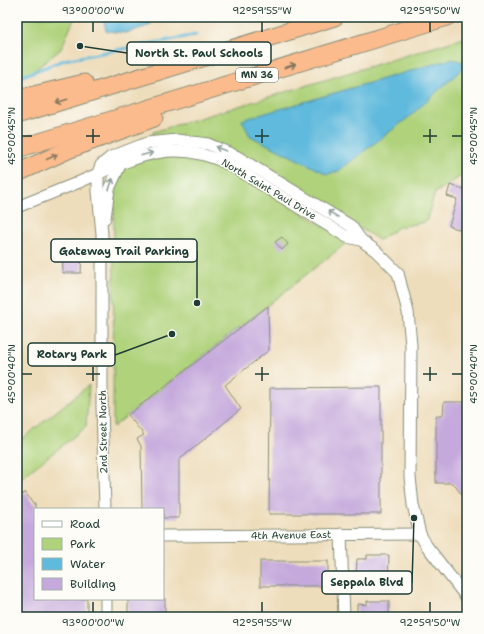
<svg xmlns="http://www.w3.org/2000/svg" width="484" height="634" viewBox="0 0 484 634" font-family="'Shantell Sans',sans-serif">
<rect width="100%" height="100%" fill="#fdfcf7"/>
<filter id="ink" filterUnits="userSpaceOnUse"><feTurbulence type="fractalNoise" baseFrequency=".025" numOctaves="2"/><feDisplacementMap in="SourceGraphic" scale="8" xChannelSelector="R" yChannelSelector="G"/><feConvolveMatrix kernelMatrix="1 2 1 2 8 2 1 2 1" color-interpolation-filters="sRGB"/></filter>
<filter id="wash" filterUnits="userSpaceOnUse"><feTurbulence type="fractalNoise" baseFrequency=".012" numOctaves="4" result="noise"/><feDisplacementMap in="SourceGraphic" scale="16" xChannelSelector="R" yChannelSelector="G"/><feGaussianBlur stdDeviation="0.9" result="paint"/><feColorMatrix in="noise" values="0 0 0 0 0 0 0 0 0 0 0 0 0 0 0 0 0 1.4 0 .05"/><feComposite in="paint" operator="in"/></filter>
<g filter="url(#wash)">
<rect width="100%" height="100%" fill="#edb"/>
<g fill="#afd27a" stroke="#678857">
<path d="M17 17H75L61 49 30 74 17 77Z"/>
<path d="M467 37V172L435 193 426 222 399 227 379 240 241 154 153 138V132Z"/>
<path d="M192 156 225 167 349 241 113 427 114 192C117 185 119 174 124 169 139 154 172 157 192 156Z"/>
<path d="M89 385 86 427 17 481V443Z"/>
</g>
<g fill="#60badd" stroke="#407c88">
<path d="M103 17H150L151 25 126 33 106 31Z"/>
<path d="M451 59 464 62 462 69 409 117 337 172 327 174 250 136 242 120Z"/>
</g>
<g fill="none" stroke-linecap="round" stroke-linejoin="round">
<path stroke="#60badd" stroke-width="3" d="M17 78 64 60 196 35"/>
</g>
<g id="blocks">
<g fill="#c5a9dc">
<path d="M450 185 467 190V232L449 226 457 199 447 196Z"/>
<path d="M282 237 288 244 282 250 275 242Z"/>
<path d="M66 242H79L84 247 82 249 81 273H63L62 246Z"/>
<path d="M268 306 269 350 225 385 241 409 179 460V518H163V509H142L141 446 137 439 144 435 128 415Z"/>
<path d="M381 387V514H269L270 388Z"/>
<path d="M444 402H467V502L453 483H436V416H443Z"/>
<path d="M25 492 33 504H35V599H87V617H17V499Z"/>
<path d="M367 555H389L388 584H367V579H356L357 559H367Z"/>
<rect x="260" y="561" width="68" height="25"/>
<rect x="128" y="599" width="37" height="18"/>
<path d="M367 601H389V617H357V604L367 605Z"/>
</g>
</g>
</g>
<g filter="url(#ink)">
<use href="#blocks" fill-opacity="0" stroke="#868d78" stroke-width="1"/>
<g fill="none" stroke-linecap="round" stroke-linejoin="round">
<g stroke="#868d78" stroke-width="13">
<g id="minor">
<path d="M17 207C37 199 57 191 77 183 133 159 170 135 230 165L347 237 361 240"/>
<path d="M105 218 109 189 121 163"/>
<path d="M105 509 102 406V234L98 191V173L101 165 111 157 147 143 177 140 208 144 236 156 351 226 361 240 376 251 398 273 408 312 411 345 410 477 413 505 420 534 426 545 467 598"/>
<path d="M341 534 344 617"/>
<path d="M163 536 420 534"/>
<path d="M106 599V617"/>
</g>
</g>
<g stroke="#868d78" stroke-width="19">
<g id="highway">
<path d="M17 99 84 83"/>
<path d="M17 115 335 17"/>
<path d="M17 149 447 17"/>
<path d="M17 173 70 149 154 118"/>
</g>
</g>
<use href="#minor" stroke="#fff" stroke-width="11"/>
<use href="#highway" stroke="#fbbb8c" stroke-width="17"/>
</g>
<defs><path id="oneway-shaft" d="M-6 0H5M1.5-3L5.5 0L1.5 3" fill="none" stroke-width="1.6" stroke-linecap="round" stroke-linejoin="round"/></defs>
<g stroke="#82765c">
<use href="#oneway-shaft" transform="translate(290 66) rotate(-17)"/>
<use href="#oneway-shaft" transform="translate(61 101) rotate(163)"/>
<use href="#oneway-shaft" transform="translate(52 157) rotate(-25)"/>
</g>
<g stroke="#8f9e9a">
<use href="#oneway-shaft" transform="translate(221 149) rotate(-159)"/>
<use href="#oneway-shaft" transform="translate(147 154) rotate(-14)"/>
<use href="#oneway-shaft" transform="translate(111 184) rotate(-72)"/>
<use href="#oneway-shaft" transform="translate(333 214) rotate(-149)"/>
</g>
</g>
<path fill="none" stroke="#1f3d34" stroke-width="1.5" d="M93 22V32M262 22V32M430 22V32M93 129V143M262 129V143M430 129V143M22 136H32M86 136H100M255 136H269M423 136H437M452 136H462M93 367V381M262 367V381M430 367V381M22 374H32M86 374H100M255 374H269M423 374H437M452 374H462M93 602V612M262 602V612M430 602V612"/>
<g text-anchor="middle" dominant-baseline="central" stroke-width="3" stroke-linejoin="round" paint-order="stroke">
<rect fill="#fdfcf7" stroke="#62766e" stroke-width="1" x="236" y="68" width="42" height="14" rx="3"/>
<g font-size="9" font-weight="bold" fill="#1f3d34">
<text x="257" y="75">MN 36</text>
</g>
<g font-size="10" fill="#1f3d34" stroke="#fdfcf7">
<text transform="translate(269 189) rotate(31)">North Saint Paul Drive</text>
<text transform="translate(103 432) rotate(-91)">2nd Street North</text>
<text transform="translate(291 535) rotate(-1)">4th Avenue East</text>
</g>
</g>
<path fill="none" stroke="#1f3d34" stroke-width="1.5" d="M80 46L127 53M197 303L197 251M172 334L115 355M414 518L412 583"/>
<g fill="#1f3d34" stroke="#fdfcf7" stroke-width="1.5">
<circle cx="80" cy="46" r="4"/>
<circle cx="197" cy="303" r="4"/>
<circle cx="172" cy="334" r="4"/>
<circle cx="414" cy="518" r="4"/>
</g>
<g fill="#fdfcf7" stroke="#1f3d34" stroke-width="1.5">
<rect x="127" y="42" width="144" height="23" rx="4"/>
<rect x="51" y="239" width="146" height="23" rx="4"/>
<rect x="28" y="343" width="87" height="23" rx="4"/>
<rect x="322" y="571" width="90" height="23" rx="4"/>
</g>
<g font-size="11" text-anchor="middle" font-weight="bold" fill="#1f3d34">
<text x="199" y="57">North St. Paul Schools</text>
<text x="124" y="255">Gateway Trail Parking</text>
<text x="72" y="358">Rotary Park</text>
<text x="367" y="586">Seppala Blvd</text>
</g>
<rect width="484" height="634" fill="none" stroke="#fdfcf7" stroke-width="44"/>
<rect x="34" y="508" width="130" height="92" fill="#fdfcf7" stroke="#a4b0a9"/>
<rect x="42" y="521" width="20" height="6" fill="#ffffff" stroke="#a4b0a9"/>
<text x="70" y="528" font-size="12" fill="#1f3d34">Road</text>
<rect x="42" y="538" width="20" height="12" fill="#afd27a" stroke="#a4b0a9"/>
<text x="70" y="548" font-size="12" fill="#1f3d34">Park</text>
<rect x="42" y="558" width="20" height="12" fill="#60badd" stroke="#a4b0a9"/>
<text x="70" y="568" font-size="12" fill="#1f3d34">Water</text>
<rect x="42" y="578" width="20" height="12" fill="#c5a9dc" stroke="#a4b0a9"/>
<text x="70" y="588" font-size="12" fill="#1f3d34">Building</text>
<rect x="22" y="22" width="440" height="590" fill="none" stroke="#1f3d34" stroke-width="1.5"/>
<g font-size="10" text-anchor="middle" fill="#1f3d34">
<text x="93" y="14">93°00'00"W</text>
<text x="262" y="14">92°59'55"W</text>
<text x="430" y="14">92°59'50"W</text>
<text transform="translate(11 136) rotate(-90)" y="4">45°00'45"N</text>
<text transform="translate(473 136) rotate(-90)" y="4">45°00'45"N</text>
<text transform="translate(11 374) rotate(-90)" y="4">45°00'40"N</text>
<text transform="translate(473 374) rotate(-90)" y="4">45°00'40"N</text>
<text x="93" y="626">93°00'00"W</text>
<text x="262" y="626">92°59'55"W</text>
<text x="430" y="626">92°59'50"W</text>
</g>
</svg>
